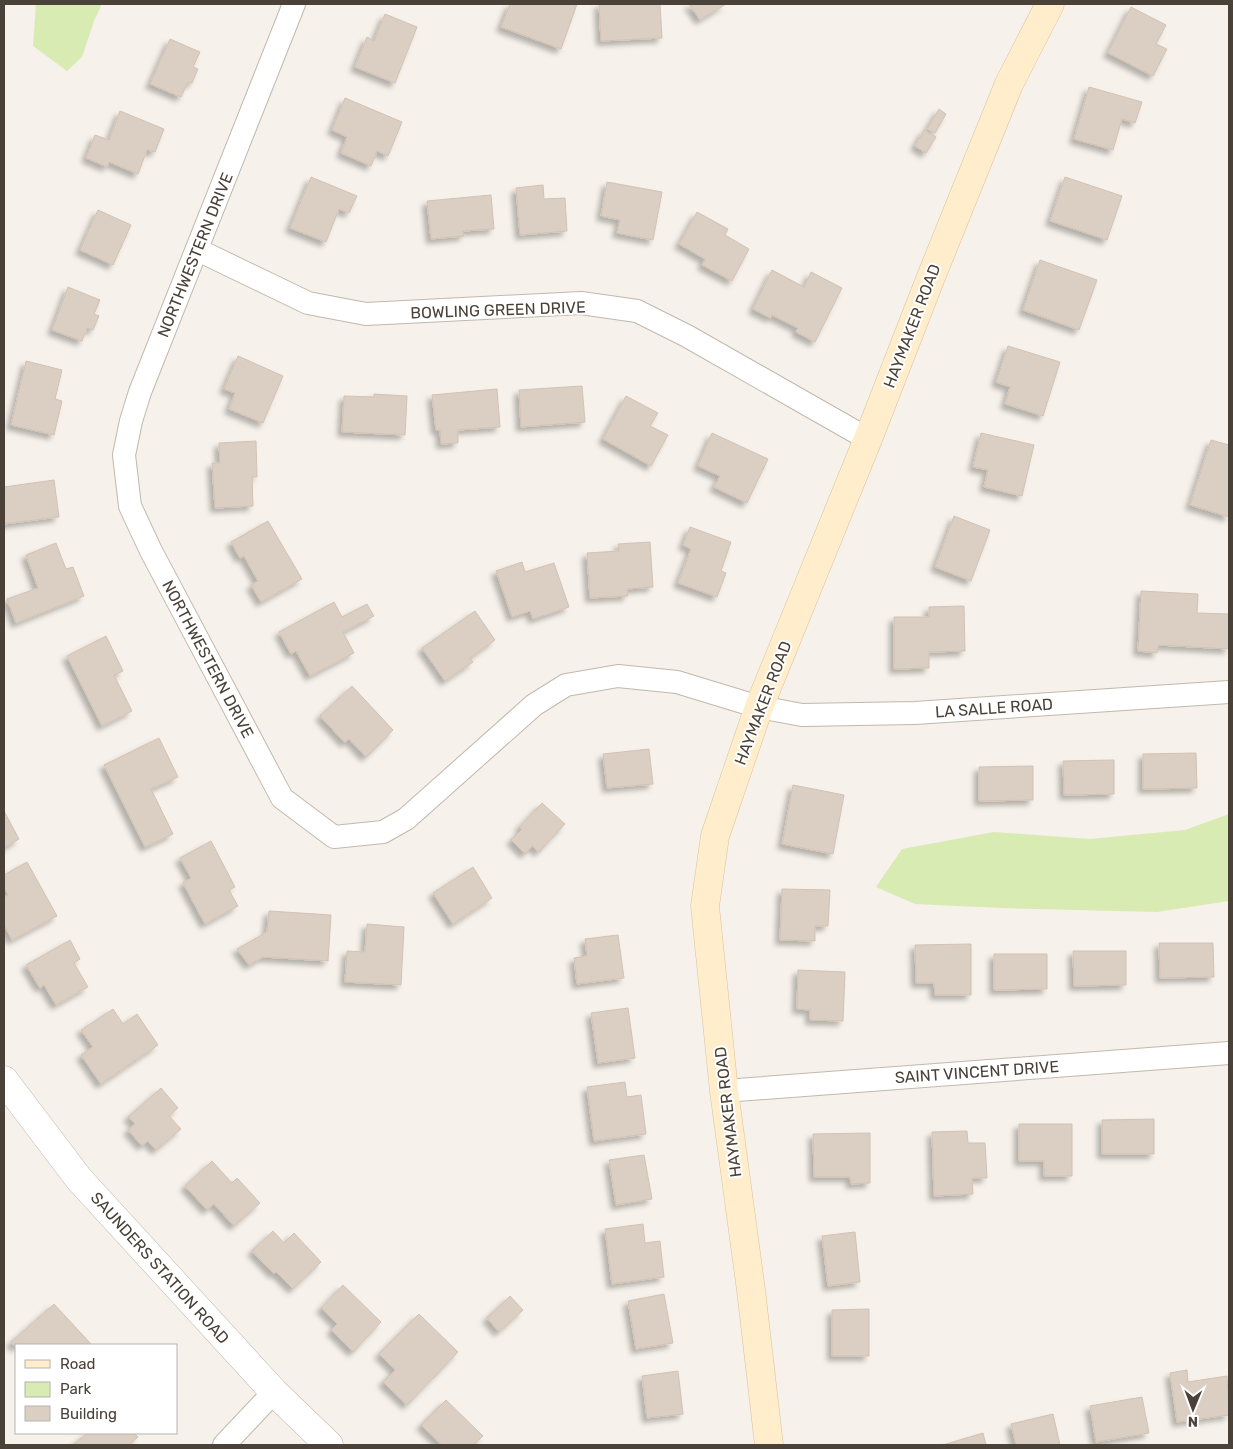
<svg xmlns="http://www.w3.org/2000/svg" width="1233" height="1449" viewBox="0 0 1233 1449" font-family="Rubik,sans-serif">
<defs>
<filter id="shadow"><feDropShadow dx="-4.5" dy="4.5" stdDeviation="2.5" flood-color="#0004"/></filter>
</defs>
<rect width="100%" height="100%" fill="#f6f1ea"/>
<g fill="#d8ebb2">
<path d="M36 4H102L94 21 82 57 67 71 33 46Z"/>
<path d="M1229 814V901L1157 912 1001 908 915 904 876 887 902 849 994 832 1090 839 1185 830Z"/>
</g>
<g fill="#dbcec2" stroke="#d3c2b2" filter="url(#shadow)">
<path d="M510 4H577L561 49 501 27Z"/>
<path d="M599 4H660L662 38 601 41Z"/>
<path d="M689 4H726L700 20Z"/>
<path d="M1131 7 1166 25 1156 44 1167 49 1153 76 1108 53Z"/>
<path d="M385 14 417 27 395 83 355 67 367 37 374 41Z"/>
<path d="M170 39 200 52 193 67 198 69 192 83 188 82 181 97 150 84Z"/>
<path d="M1089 87 1142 102 1135 123 1122 119 1113 150 1074 139Z"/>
<path d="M345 98 402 122 388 156 377 151 371 166 341 153 347 137 332 130Z"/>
<path d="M939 109 946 114 935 133 927 129Z"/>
<path d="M120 111 164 129 155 152 147 150 138 174 109 162 107 167 86 158 95 135 109 140Z"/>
<path d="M924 130 936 137 926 153 915 146Z"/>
<path d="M311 177 357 196 349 213 339 209 326 242 290 228Z"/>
<path d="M1065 177 1122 196 1107 240 1050 221Z"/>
<path d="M607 182 662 192 653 240 617 233 620 220 601 216Z"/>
<path d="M543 185 544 199 565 198 567 231 520 235 516 188Z"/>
<path d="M491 195 494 229 463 231 464 236 431 239 427 201Z"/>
<path d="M98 210 131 225 113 265 80 250Z"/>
<path d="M697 212 728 229 725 235 749 249 732 281 702 265 705 259 679 244Z"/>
<path d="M1040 260 1097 280 1079 330 1023 310Z"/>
<path d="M772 270 804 287 811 272 842 288 815 342 796 332 798 328 772 315 771 318 753 309Z"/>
<path d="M68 287 100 300 94 314 99 316 93 330 87 328 82 341 52 330Z"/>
<path d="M1008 346 1060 362 1043 416 1005 404 1010 387 996 382Z"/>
<path d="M238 356 283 376 263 423 229 409 235 393 224 389Z"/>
<path d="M26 361 62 370 55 399 62 401 54 435 11 425Z"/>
<path d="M582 386 585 422 521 427 519 390Z"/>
<path d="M497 389 500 427 458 430V443L441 444 440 430H436L432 395Z"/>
<path d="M374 394 407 396 405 435 342 432 344 396 374 397Z"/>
<path d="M626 396 658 413 650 426 668 435 651 466 603 439Z"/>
<path d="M712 433 768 459 747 503 714 487 720 476 698 466Z"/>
<path d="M981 433 1034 445 1022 496 984 487 988 470 973 467Z"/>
<path d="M1211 440 1229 445V517L1190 505Z"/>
<path d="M256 441 257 477H252L253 506 215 508 212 463H220L219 443Z"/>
<path d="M54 480 59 517 4 524V487Z"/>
<path d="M954 516 990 530 971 581 935 567Z"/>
<path d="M268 521 302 579 261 602 251 585 258 581 244 556 240 558 231 542Z"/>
<path d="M690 527 731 542 721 571 726 573 717 597 678 583 691 549 683 545Z"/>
<path d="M650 542 653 587 627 589 628 596 590 598 587 553 619 551 618 544Z"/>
<path d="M56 543 66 569 73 567 84 596 16 623 7 599 38 588 26 555Z"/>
<path d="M522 562 525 572 554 563 569 607 533 619 530 611 512 617 496 571Z"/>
<path d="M1141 591 1198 594 1197 613 1229 614V649L1158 645 1157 653 1138 651Z"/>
<path d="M334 602 342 617 367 604 374 616 343 632 354 653 310 676 296 651 291 654 279 632Z"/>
<path d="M964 606 965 651 929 652V668L894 669V617H929V607Z"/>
<path d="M475 611 495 640 470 658 473 662 445 681 422 648Z"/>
<path d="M106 636 123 671 114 675 132 711 102 726 67 656Z"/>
<path d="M352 686 393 730 366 757 349 739 345 743 320 716Z"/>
<path d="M159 738 178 777 151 789 173 834 145 847 104 765Z"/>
<path d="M649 749 653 784 607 788 603 754Z"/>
<path d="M1196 753 1197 788 1143 789V754Z"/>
<path d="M1114 760V794L1064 795 1063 761Z"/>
<path d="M1033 766V800L979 801V767Z"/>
<path d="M793 785 844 795 833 854 782 844Z"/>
<path d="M542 803 565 824 539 852 532 846 525 854 511 840 522 829 519 827Z"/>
<path d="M4 811 19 839 4 848Z"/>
<path d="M211 841 235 887 229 890 238 906 205 924 183 883 191 878 180 858Z"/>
<path d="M27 862 57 916 12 940 4 925V897L8 895 4 888V875Z"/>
<path d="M473 867 492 898 453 924 433 893Z"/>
<path d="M782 889 830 890 828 926H815V941L780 940Z"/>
<path d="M269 911 331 915 328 961 263 957 249 965 237 949 267 932Z"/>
<path d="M367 924 404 927 401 985 345 982 347 951 365 952Z"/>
<path d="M618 935 624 978 577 984 574 958 587 956 585 939Z"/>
<path d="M70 940 80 959 74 963 88 987 56 1005 44 985 40 988 26 965Z"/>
<path d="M1159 943H1213L1214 977 1160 978Z"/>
<path d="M971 944V995H935L934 983H916L915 945Z"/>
<path d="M1073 951H1126V985L1074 986Z"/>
<path d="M994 954H1047V989L994 990Z"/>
<path d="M798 970 845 972 843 1021 810 1020V1010L797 1009Z"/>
<path d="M628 1008 635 1058 598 1063 591 1013Z"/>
<path d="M113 1009 123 1024 137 1014 158 1045 101 1084 81 1055 93 1047 81 1030Z"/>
<path d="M625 1082 627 1097 641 1095 646 1134 594 1141 587 1087Z"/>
<path d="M161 1088 178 1108 169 1116 181 1129 156 1150 148 1141 142 1146 128 1130 135 1124 128 1117Z"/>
<path d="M1154 1119V1154H1102V1120Z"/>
<path d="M1019 1124H1072V1176H1044V1161H1019Z"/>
<path d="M967 1131 968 1143H985L987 1178H972L973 1194 934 1196 932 1132Z"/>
<path d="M870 1133V1183L851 1184 850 1177H814L813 1134Z"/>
<path d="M644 1155 652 1199 616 1205 609 1160Z"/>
<path d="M212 1161 232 1183 237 1178 260 1203 234 1226 214 1204 207 1210 185 1186Z"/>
<path d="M643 1224 645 1243 660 1241 664 1277 612 1284 605 1229Z"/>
<path d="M273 1231 284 1243 294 1233 321 1262 293 1289 276 1272 274 1274 252 1251Z"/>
<path d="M855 1232 860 1282 828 1286 822 1236Z"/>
<path d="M343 1285 381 1322 353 1352 331 1330 337 1324 321 1308Z"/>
<path d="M664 1294 673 1343 636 1349 628 1301Z"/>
<path d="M510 1296 523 1310 499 1332 487 1318Z"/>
<path d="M54 1304 92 1345H16V1348L11 1342Z"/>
<path d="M869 1309V1356H832V1310Z"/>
<path d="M419 1314 458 1352 407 1405 383 1382 395 1370 379 1354Z"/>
<path d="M1187 1370 1188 1382 1227 1376 1229 1415 1177 1422 1170 1373Z"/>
<path d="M678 1371 683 1414 647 1418 642 1376Z"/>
<path d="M1142 1397 1149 1433 1096 1442 1090 1406Z"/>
<path d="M446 1400 483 1436 473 1445H442L421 1425Z"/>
<path d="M1053 1414 1060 1445H1016L1011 1424Z"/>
<path d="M87 1433H134L138 1437 129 1445H73Z"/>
<path d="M983 1433 986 1445H943Z"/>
</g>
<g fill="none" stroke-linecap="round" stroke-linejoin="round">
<g stroke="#c2b8ac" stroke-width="24">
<g id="minor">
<path d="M294 4 140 392 131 421 124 455 130 506 151 551 282 798 334 837 383 832 406 819 534 705 566 685 618 676 677 682 759 707 802 715 915 713 1229 692"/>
<path d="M198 250 308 303 366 314 581 303 637 311 687 336 868 439"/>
<path d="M724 1091 1229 1053"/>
<path d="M224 1445 274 1392"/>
</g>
</g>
<g stroke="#c2b8ac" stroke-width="29">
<path id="tertiary" d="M4 1080 79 1179 274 1392 329 1445"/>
</g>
<g stroke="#dac29b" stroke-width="29">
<path id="secondary" d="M769 1445 751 1290 724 1091 705 906 715 836 759 707 868 439 931 277 1009 84 1050 4"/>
</g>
<use href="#minor" stroke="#fff" stroke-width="22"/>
<use href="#tertiary" stroke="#fff" stroke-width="28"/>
<use href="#secondary" stroke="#ffedcb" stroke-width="28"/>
</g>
<g text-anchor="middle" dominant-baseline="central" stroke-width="4" stroke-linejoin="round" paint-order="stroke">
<g font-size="16" fill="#4a4138" stroke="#fff">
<text transform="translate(195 255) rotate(-68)">NORTHWESTERN DRIVE</text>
<text transform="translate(498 310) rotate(-2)">BOWLING GREEN DRIVE</text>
<text transform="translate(912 326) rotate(-69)">HAYMAKER ROAD</text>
<text transform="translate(208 659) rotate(62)">NORTHWESTERN DRIVE</text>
<text transform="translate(763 703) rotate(-69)">HAYMAKER ROAD</text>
<text transform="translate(994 708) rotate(-4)">LA SALLE ROAD</text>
<text transform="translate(977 1072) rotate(-4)">SAINT VINCENT DRIVE</text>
<text transform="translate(728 1112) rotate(-97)">HAYMAKER ROAD</text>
<text transform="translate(160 1268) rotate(48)">SAUNDERS STATION ROAD</text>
</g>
</g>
<rect width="1233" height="1449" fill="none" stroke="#4a4138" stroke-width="10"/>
<rect x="15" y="1344" width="162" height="90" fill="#ffffff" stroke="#b7b3af"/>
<rect x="25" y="1360" width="25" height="8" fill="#ffedcb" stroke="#b7b3af"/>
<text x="60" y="1369" font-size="15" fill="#4a4138">Road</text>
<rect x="25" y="1382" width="25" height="15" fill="#d8ebb2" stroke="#b7b3af"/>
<text x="60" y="1394" font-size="15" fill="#4a4138">Park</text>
<rect x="25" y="1406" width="25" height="15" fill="#dbcec2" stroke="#b7b3af"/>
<text x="60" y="1419" font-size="15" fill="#4a4138">Building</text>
<g transform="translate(1193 1409) rotate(181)" stroke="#ffffff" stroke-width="4" paint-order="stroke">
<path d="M0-4L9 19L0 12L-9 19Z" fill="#4a4138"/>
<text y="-8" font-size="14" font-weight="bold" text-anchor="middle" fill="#4a4138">N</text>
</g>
</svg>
